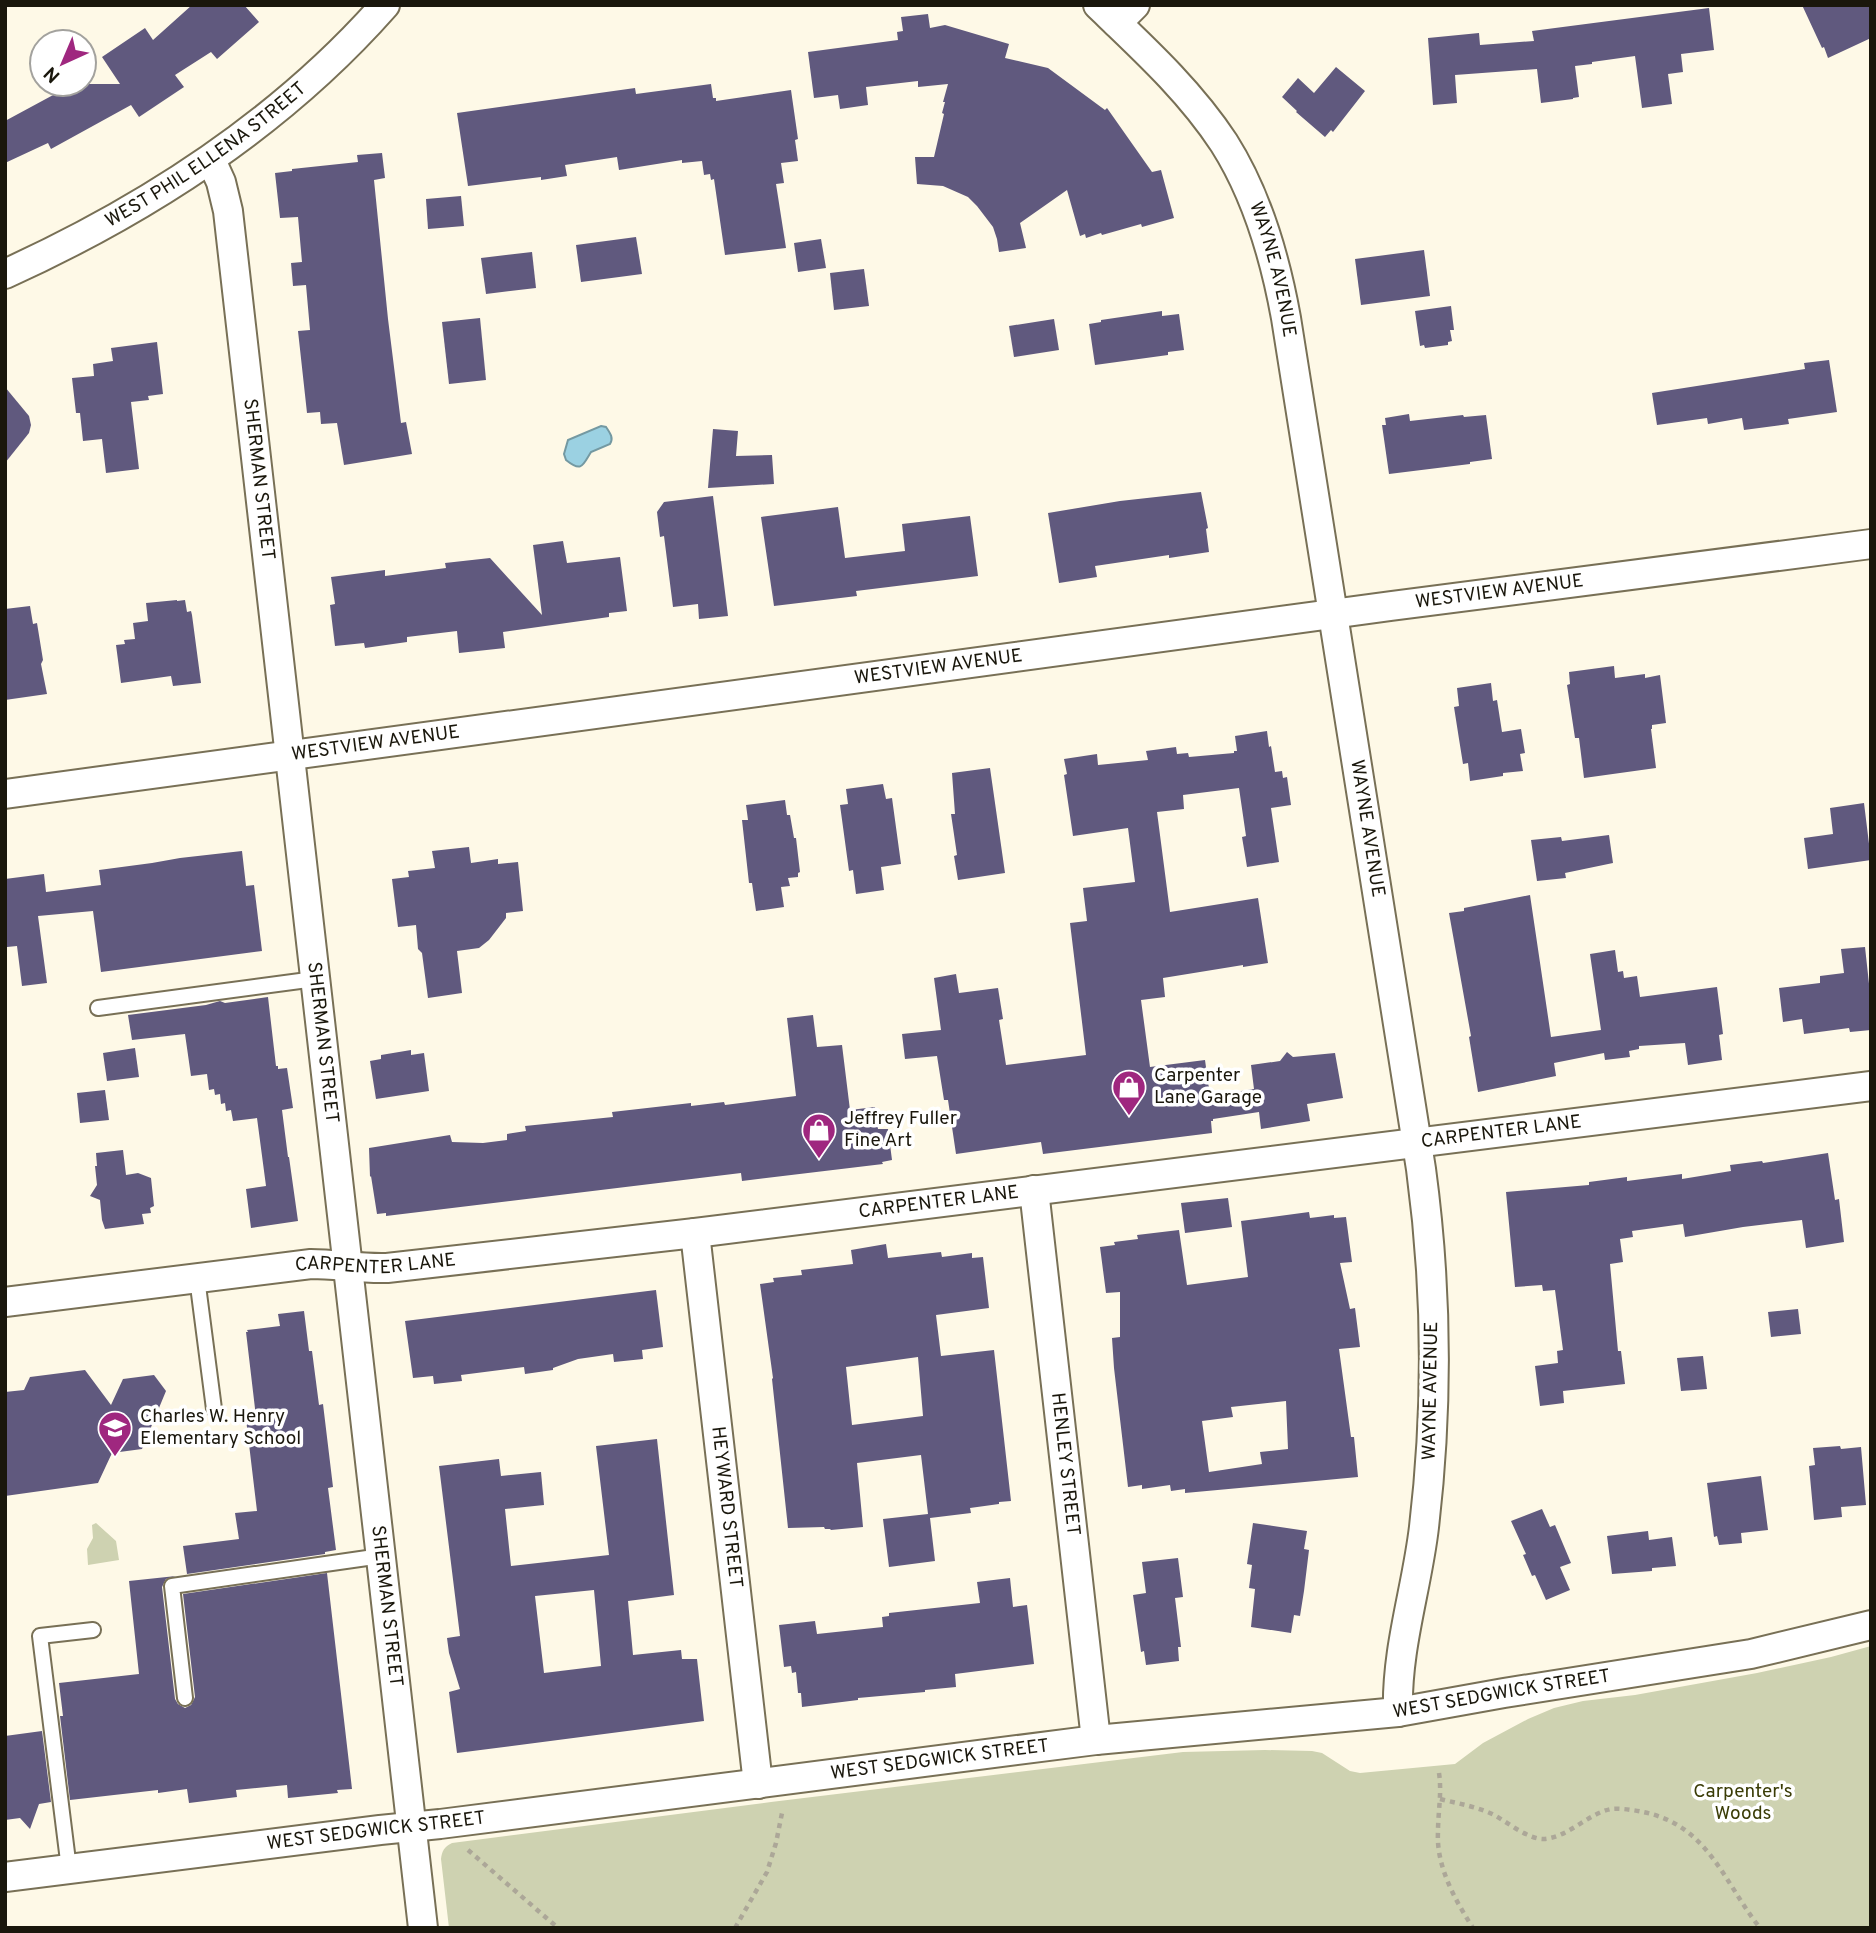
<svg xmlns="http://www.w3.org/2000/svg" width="1876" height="1933" viewBox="0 0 1876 1933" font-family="Overpass,sans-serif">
<rect width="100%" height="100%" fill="#fef9e7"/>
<g fill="#ced2b1">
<path d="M96 1523 116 1541 119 1560 88 1565 87 1549 93 1538 92 1525Z"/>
<path d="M1871 1646V1928H449L441 1859C442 1851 444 1847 452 1843L771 1802 1183 1752 1265 1750 1312 1751 1322 1753 1350 1771 1360 1773 1455 1764 1483 1743 1528 1719 1554 1708 1583 1701 1635 1695 1757 1673 1831 1657Z"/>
</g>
<path fill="#9bd1e2" stroke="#7499a2" stroke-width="2" d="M601 426 606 427C610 433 614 438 610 444L591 452C583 465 582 473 566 460L564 454 568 440Z"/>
<g fill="#60597e" fill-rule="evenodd">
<path d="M192 5H244L259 22 217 59 211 52 175 75 184 87 139 117 131 105 51 149 48 143 5 163V121L55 94 50 84H120L102 57 145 28 153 40Z"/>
<path d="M1802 5H1871V38L1828 58 1824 47 1822 48Z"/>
<path d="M1709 8 1714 50 1681 54 1683 72 1668 74 1672 104 1642 108 1635 56 1592 62V64L1575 66 1579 97 1573 98V99L1541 103 1537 69 1455 75 1457 103 1433 105 1428 38 1479 33 1480 45 1534 41 1532 31Z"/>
<path d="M928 14 930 28 945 25 1009 44 1005 58 1048 68 1105 110 1107 108 1152 172 1161 170 1174 218 1142 227 1141 224 1102 235 1101 233 1086 238 1085 234 1080 236 1067 190 1020 223 1026 248 999 252 997 239 993 227 977 206 968 197 943 186 917 184 915 157H934L944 114 942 113 945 102H943L948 84 918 87V81L866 87 868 105 840 109 838 95 814 98 808 52 898 40 897 32 903 31 901 17Z"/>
<path d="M1336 67 1365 91 1333 132 1331 130 1325 137 1296 112 1297 111 1282 97 1298 78 1314 93Z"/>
<path d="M711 84 713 98H716V101L791 90 798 139 795 140 798 161 781 163 784 183 776 184 786 248 725 255 714 179 711 180 710 174 704 175 702 161 682 163V160L619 170 617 157 565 165 567 176 541 180V177L468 186 457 113 635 88 636 94Z"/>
<path d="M382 153 385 178 374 180 388 319 401 423 406 422 412 454 344 465 337 423 321 424 320 412 307 413 298 331 310 330 306 285 293 286 291 263 302 262 298 217 280 218 275 173 292 171V169L358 162 357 155Z"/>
<path d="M461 196 464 226 428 229 426 199Z"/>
<path d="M636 237 642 274 581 282 576 245Z"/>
<path d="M821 239 826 268 798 272 794 243Z"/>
<path d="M1424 250 1430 296 1361 305 1355 259Z"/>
<path d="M532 252 536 288 486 294 481 258Z"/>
<path d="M864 269 869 306 834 310 830 273Z"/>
<path d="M1451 306 1454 330H1450L1452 341 1448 342V345L1425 348 1424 345 1420 346 1415 311Z"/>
<path d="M1162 311V316L1179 314 1184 350 1168 352V355L1095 365 1089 324 1101 322V320Z"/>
<path d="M480 318 486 380 449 384 442 322Z"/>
<path d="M1054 319 1059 350 1014 357 1009 326Z"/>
<path d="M157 342 163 394 148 396 149 400 131 402 139 469 106 473 102 439 83 441 80 413H76L72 378 94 376 93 364 113 361 111 348Z"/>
<path d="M1829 360 1837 412 1788 419 1789 424 1744 430 1742 418 1708 424 1707 418 1657 425 1652 393 1805 369 1804 363Z"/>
<path d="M5 387 29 416 31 425 29 433 5 463Z"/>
<path d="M1409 414 1410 421 1463 415 1464 417 1486 415 1492 459 1470 462V464L1389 474 1382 425H1386L1385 418Z"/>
<path d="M713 429 738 431 736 456 772 455 774 484 708 488Z"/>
<path d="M1201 492 1208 528 1206 529 1209 552 1169 558V555L1095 566 1097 577 1059 583 1048 513 1120 501Z"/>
<path d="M713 496 728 616 699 619 698 604 673 607 664 536 660 537 657 512 664 502Z"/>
<path d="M838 507 845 558 905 551 902 524 970 516 978 576 856 591 857 596 774 606 761 517Z"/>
<path d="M563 541 567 563 620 557 627 611 609 613V617L503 632 505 648 459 653 457 631 407 637V642L365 648 364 643 335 646 330 605 335 604 331 577 385 570V576L446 568 445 563 490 558 542 615 533 545Z"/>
<path d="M177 600V601L185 600 187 612 191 611 192 615 201 683 173 686 171 676 121 683 116 645 125 644 124 640 135 639 133 623 148 621 146 603Z"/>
<path d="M30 606 33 624 37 623 43 660 41 664 47 694 5 700V609Z"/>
<path d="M1614 666 1615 678 1645 674V678L1660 675 1666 723 1652 725V729H1651L1656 768 1584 778 1579 738H1575L1567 685 1570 684 1569 672Z"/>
<path d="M1491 683 1493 701 1497 700 1502 732 1521 729 1525 753 1520 754 1523 771 1503 773V776L1470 781 1468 763 1463 764 1459 739 1454 707 1459 706 1457 688Z"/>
<path d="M1267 731 1269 747 1271 746 1275 772 1282 771 1283 778 1287 777 1291 805 1271 808 1279 862 1247 867 1242 837 1246 836 1239 788 1183 795 1184 809 1157 812 1170 912 1258 898 1268 963 1243 967V965L1163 978 1165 997 1141 1000 1150 1067 1205 1060 1210 1096 1254 1089 1251 1065 1280 1061 1287 1052 1293 1057 1335 1053 1343 1098 1307 1104 1310 1121 1261 1129 1259 1112 1213 1119V1121H1211L1212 1133 1043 1154 1041 1142 956 1154 948 1100H944L937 1056 905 1059 902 1034 941 1030 934 978 956 974 959 993 998 988 1003 1019 999 1020 1006 1065 1086 1055 1070 923 1087 921 1083 888 1135 882 1128 828 1073 836 1064 775 1067 774 1064 759 1097 754 1098 765 1148 760 1146 751 1176 747 1177 754 1188 753 1189 757 1234 753V751H1237L1235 736Z"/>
<path d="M990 768 1005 873 958 880 954 856 957 855 951 814H955L952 773Z"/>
<path d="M883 784 886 799 892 798 901 864 881 867 884 890 856 894 853 870 849 871 840 805 848 804 846 789Z"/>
<path d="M785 800 787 815H790L794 838H796L800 872 798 873V877L788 878 790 886 781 887 784 907 756 911 752 883H749L742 820H748L746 805Z"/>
<path d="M1864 803 1871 860 1808 869 1804 838 1833 834 1830 808Z"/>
<path d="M1609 835 1613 863 1565 873 1566 878 1537 881 1531 840 1561 837 1562 841Z"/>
<path d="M469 847 471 863 498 859V864L518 862 523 911 506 913V918L489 940 479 948 457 951 462 993 428 998 422 953 418 949 416 925 398 927 392 879 409 877 408 871 435 868 432 851Z"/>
<path d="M242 851 246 886 254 885 262 951 101 972 93 911 38 916 47 983 22 986 17 946 7 947 5 879 44 874 46 892 101 885 99 870 152 863 180 858Z"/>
<path d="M1530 895 1551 1037 1601 1030 1590 954 1615 950 1618 972 1623 971 1624 978 1637 976 1640 997 1717 987 1723 1034 1719 1035 1722 1060 1688 1065 1685 1043 1639 1046V1049L1629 1051 1630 1057 1605 1060 1604 1053 1554 1063 1556 1076 1478 1092 1469 1037 1471 1036 1449 913 1464 911V908Z"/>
<path d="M1865 947 1871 1002V1030L1850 1032 1849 1028 1804 1034 1802 1019 1783 1022 1779 988 1820 983V976L1844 973 1841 949Z"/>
<path d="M268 997 276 1066H278V1069L287 1068 293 1108 282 1110 288 1157H289L298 1221 251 1228 246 1189 266 1186 257 1118 233 1121 231 1110 226 1111 225 1103 221 1104 220 1094 215 1095 214 1089 209 1090 207 1074 191 1076 185 1034 132 1040 128 1015 206 1005 220 1001 225 1003Z"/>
<path d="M813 1015 817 1047 842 1045 850 1110 875 1107 878 1129H888L892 1160 882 1162 883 1164 742 1181 741 1173 386 1216V1213L377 1214 371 1176 370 1177 369 1148 450 1135 452 1142 483 1143 507 1140V1134L526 1131 525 1126 613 1117 612 1112 691 1103V1106L724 1102 725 1105 796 1096 787 1018Z"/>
<path d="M135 1048 139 1077 107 1081 103 1053Z"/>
<path d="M411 1050V1055L424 1053 429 1091 376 1099 370 1061 381 1059V1055Z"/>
<path d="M105 1090 109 1120 80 1123 77 1093Z"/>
<path d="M123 1150 126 1175 138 1173 151 1178 154 1206 150 1208 151 1213 142 1214 144 1224 105 1229 102 1220 100 1200 90 1196 97 1185 95 1166H97L96 1153Z"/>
<path d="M1828 1153 1835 1200 1839 1199 1844 1242 1806 1248 1802 1220 1743 1227 1685 1237 1683 1224 1632 1231 1633 1237 1620 1239 1623 1262 1610 1264 1618 1351H1621L1625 1384 1563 1391 1564 1403 1540 1406 1535 1366 1558 1363 1557 1351 1563 1350 1555 1290 1543 1291 1542 1285 1515 1287 1506 1192 1589 1185V1182L1627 1177V1181L1682 1174V1179L1731 1171 1730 1165 1762 1161 1763 1163Z"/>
<path d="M1228 1198 1232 1227 1185 1233 1181 1203Z"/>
<path d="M1309 1212 1310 1218 1334 1215V1218L1346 1217 1352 1262 1340 1263 1350 1309 1355 1308 1360 1347 1339 1349 1351 1437H1354L1358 1477 1185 1493V1489L1171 1491 1170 1485 1142 1489V1485L1128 1487 1114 1368 1112 1338 1120 1337V1292L1106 1293 1100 1247 1115 1245 1114 1242 1138 1239 1137 1235 1179 1230 1187 1285 1248 1277 1241 1221ZM1286 1401 1288 1449 1260 1452 1262 1464 1209 1472 1202 1421 1233 1417 1231 1407Z"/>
<path d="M886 1244 888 1258 941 1252 942 1257 972 1253V1258L983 1257 989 1308 936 1315 941 1356 994 1350 1011 1501 999 1502V1504L970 1508 971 1513 930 1518 935 1561 889 1567 883 1519 928 1514 921 1455 857 1463 863 1527 831 1530 830 1529H825L824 1527 788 1528 772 1379 773 1378 760 1284 774 1282 773 1278 802 1275 801 1270 853 1264 851 1250ZM918 1357 923 1416 852 1425 846 1367Z"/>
<path d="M656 1290 663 1347 642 1350 643 1359 614 1362 613 1354 578 1359 553 1368V1370L525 1374 524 1367 461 1375 462 1381 434 1384 433 1376 413 1378 405 1321Z"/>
<path d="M1798 1309 1801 1334 1771 1337 1768 1312Z"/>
<path d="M304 1311 309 1351H312L319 1405 323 1404 333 1487 328 1488 336 1550 325 1552V1554L187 1574 183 1546 239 1539 235 1513 257 1511 246 1419 256 1417 246 1332H248L247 1330 280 1326 278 1314Z"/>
<path d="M1703 1356 1707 1389 1681 1391 1677 1358Z"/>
<path d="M85 1370 111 1405 123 1379 154 1375 166 1391 142 1449 112 1453 98 1483 5 1496V1392L24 1390 30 1377Z"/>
<path d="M657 1439 674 1595 628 1601 633 1655 681 1650 682 1659H697L704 1721 457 1753 449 1692 460 1689 449 1653 447 1638 460 1636 439 1466 499 1459 501 1476 541 1472 544 1505 505 1509 511 1566 609 1555 596 1446ZM594 1590 601 1666 544 1673 535 1596Z"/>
<path d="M1840 1446 1841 1449 1861 1447 1866 1505 1841 1507 1842 1517 1814 1520 1809 1466 1815 1465 1813 1448Z"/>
<path d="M1761 1476 1768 1530 1741 1533 1742 1543 1719 1545 1717 1536 1714 1537 1707 1483Z"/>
<path d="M1542 1509 1550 1527 1555 1525 1571 1563 1560 1567 1570 1590 1546 1600 1535 1575 1532 1576 1523 1555 1526 1554 1511 1521Z"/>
<path d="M1253 1523 1307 1531 1304 1549 1309 1550 1304 1591 1300 1616 1294 1615 1291 1633 1251 1627 1255 1589 1249 1588 1252 1565 1247 1564Z"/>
<path d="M1648 1531 1649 1540 1672 1537 1676 1566 1652 1568V1571L1612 1574 1607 1536Z"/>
<path d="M1178 1558 1183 1597 1175 1598 1181 1647H1178L1179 1661 1146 1665 1144 1651 1141 1652 1133 1595 1146 1593 1142 1562Z"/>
<path d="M327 1573 352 1789 337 1790 338 1793 288 1798 287 1785 236 1790 237 1797 189 1803 187 1789 158 1793V1790L70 1800 60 1716H63L59 1683 139 1674 129 1581 176 1576 166 1579 162 1587 175 1699 178 1704 185 1708 191 1705 195 1697 183 1594Z"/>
<path d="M1010 1578 1013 1607 1027 1605 1034 1664 955 1674 956 1687 925 1690V1692L858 1698V1700L802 1707 801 1693H798L796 1672 792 1673 791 1666 784 1667 779 1625 815 1621 817 1634 883 1627 882 1617 889 1616V1613L980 1603 977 1582Z"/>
<path d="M42 1731 51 1802 39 1804 30 1829 20 1818 5 1820V1736Z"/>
</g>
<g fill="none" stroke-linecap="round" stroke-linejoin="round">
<g stroke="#787056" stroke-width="18">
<g id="lane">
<path d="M98 1008 315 979"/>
<path d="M197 1278 214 1409"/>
<path d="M185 1698 172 1586 381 1556"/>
<path d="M69 1869 40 1636 93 1630"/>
</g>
</g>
<g stroke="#787056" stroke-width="32">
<g id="street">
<path id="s1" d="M1098 5C1143 48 1190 91 1224 143 1257 195 1275 257 1286 318L1421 1169C1437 1287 1438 1408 1424 1527 1417 1588 1396 1649 1398 1712"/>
<path d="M1117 23 1135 5"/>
<path id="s2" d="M211 160 221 182 228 211 423 1928"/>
<path id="s3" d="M5 274C148 209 281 123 385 5"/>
<path id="s4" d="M5 794 1391 606 1871 544"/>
<path id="s5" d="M1034 1190 1096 1740"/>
<path id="s6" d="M695 1233 758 1784"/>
<path id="s7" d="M5 1302 311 1264C336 1264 361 1269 387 1268L695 1233 1871 1086"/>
<path id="s8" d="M5 1877 380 1830 440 1824 1096 1740 1398 1712 1504 1693 1751 1654 1871 1625"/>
</g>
</g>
<g stroke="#aca798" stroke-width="4.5" stroke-dasharray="5 5" stroke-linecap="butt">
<path d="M1439 1773C1442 1793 1438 1812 1438 1832 1436 1866 1455 1900 1473 1928"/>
<path d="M1440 1799C1460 1804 1479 1807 1496 1816 1508 1823 1530 1840 1544 1839 1569 1837 1587 1814 1611 1809 1620 1808 1634 1810 1643 1812 1708 1825 1723 1881 1760 1928"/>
<path d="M468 1850 558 1928"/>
<path d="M735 1928 767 1872 776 1843 782 1813"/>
</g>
<use href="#lane" stroke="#fff" stroke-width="14"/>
<use href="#street" stroke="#fff" stroke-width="28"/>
</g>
<defs>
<g id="shop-pin" transform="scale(1.75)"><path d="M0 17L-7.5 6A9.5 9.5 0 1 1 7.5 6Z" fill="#9f277f" stroke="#fff"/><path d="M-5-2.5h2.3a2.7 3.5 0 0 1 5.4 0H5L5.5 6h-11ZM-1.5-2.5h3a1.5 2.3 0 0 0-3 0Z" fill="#fff"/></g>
<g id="school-pin" transform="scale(1.75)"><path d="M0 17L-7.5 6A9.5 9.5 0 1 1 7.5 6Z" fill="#9f277f" stroke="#fff"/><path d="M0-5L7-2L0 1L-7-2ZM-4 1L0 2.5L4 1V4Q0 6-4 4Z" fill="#fff"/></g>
</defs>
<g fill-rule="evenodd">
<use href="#shop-pin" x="1129" y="1087"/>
<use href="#shop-pin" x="819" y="1130"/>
<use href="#school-pin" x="115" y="1428"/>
</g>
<g text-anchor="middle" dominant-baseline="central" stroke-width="7" stroke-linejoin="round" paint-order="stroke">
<g font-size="19" fill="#1a170c" stroke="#fff">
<text stroke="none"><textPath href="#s3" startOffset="234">WEST PHIL ELLENA STREET</textPath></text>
<text stroke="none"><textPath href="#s1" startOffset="324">WAYNE AVENUE</textPath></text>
<text stroke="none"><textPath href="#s2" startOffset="324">SHERMAN STREET</textPath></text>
<text stroke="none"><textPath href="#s4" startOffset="1508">WESTVIEW AVENUE</textPath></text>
<text stroke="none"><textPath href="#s4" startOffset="942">WESTVIEW AVENUE</textPath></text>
<text stroke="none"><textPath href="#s4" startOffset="374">WESTVIEW AVENUE</textPath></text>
<text stroke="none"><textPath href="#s1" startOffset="891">WAYNE AVENUE</textPath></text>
<text stroke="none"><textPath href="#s2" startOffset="891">SHERMAN STREET</textPath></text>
<text stroke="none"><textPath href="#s7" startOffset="1507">CARPENTER LANE</textPath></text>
<text stroke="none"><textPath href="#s7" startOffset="940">CARPENTER LANE</textPath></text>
<text stroke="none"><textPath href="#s7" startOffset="373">CARPENTER LANE</textPath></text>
<text transform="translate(1431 1391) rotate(-89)">WAYNE AVENUE</text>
<text stroke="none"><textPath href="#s5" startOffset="276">HENLEY STREET</textPath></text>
<text stroke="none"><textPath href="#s6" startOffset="276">HEYWARD STREET</textPath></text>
<text stroke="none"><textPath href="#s2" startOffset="1458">SHERMAN STREET</textPath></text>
<text stroke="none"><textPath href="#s8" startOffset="1508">WEST SEDGWICK STREET</textPath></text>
<text stroke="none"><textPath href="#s8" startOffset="942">WEST SEDGWICK STREET</textPath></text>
<text stroke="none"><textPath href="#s8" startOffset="374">WEST SEDGWICK STREET</textPath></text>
</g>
<g font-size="19" fill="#1a170c" stroke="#fff" text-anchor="start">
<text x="1154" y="1076">Carpenter<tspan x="1154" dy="22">Lane Garage</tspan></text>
<text x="844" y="1119">Jeffrey Fuller<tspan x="844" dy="22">Fine Art</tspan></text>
<text x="140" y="1417">Charles W. Henry<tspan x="140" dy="22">Elementary School</tspan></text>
</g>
<g font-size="19" fill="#3a3c06" stroke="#fff">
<text x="1743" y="1792">Carpenter's<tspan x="1743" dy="22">Woods</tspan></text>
</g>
</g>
<rect width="1876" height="1933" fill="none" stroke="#1a170c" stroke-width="14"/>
<g transform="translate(63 63) rotate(224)"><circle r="33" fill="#ffffff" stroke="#a3a29e" stroke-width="2"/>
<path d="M0-5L12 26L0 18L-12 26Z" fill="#9f277f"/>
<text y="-10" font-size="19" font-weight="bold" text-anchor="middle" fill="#1a170c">N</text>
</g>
</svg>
